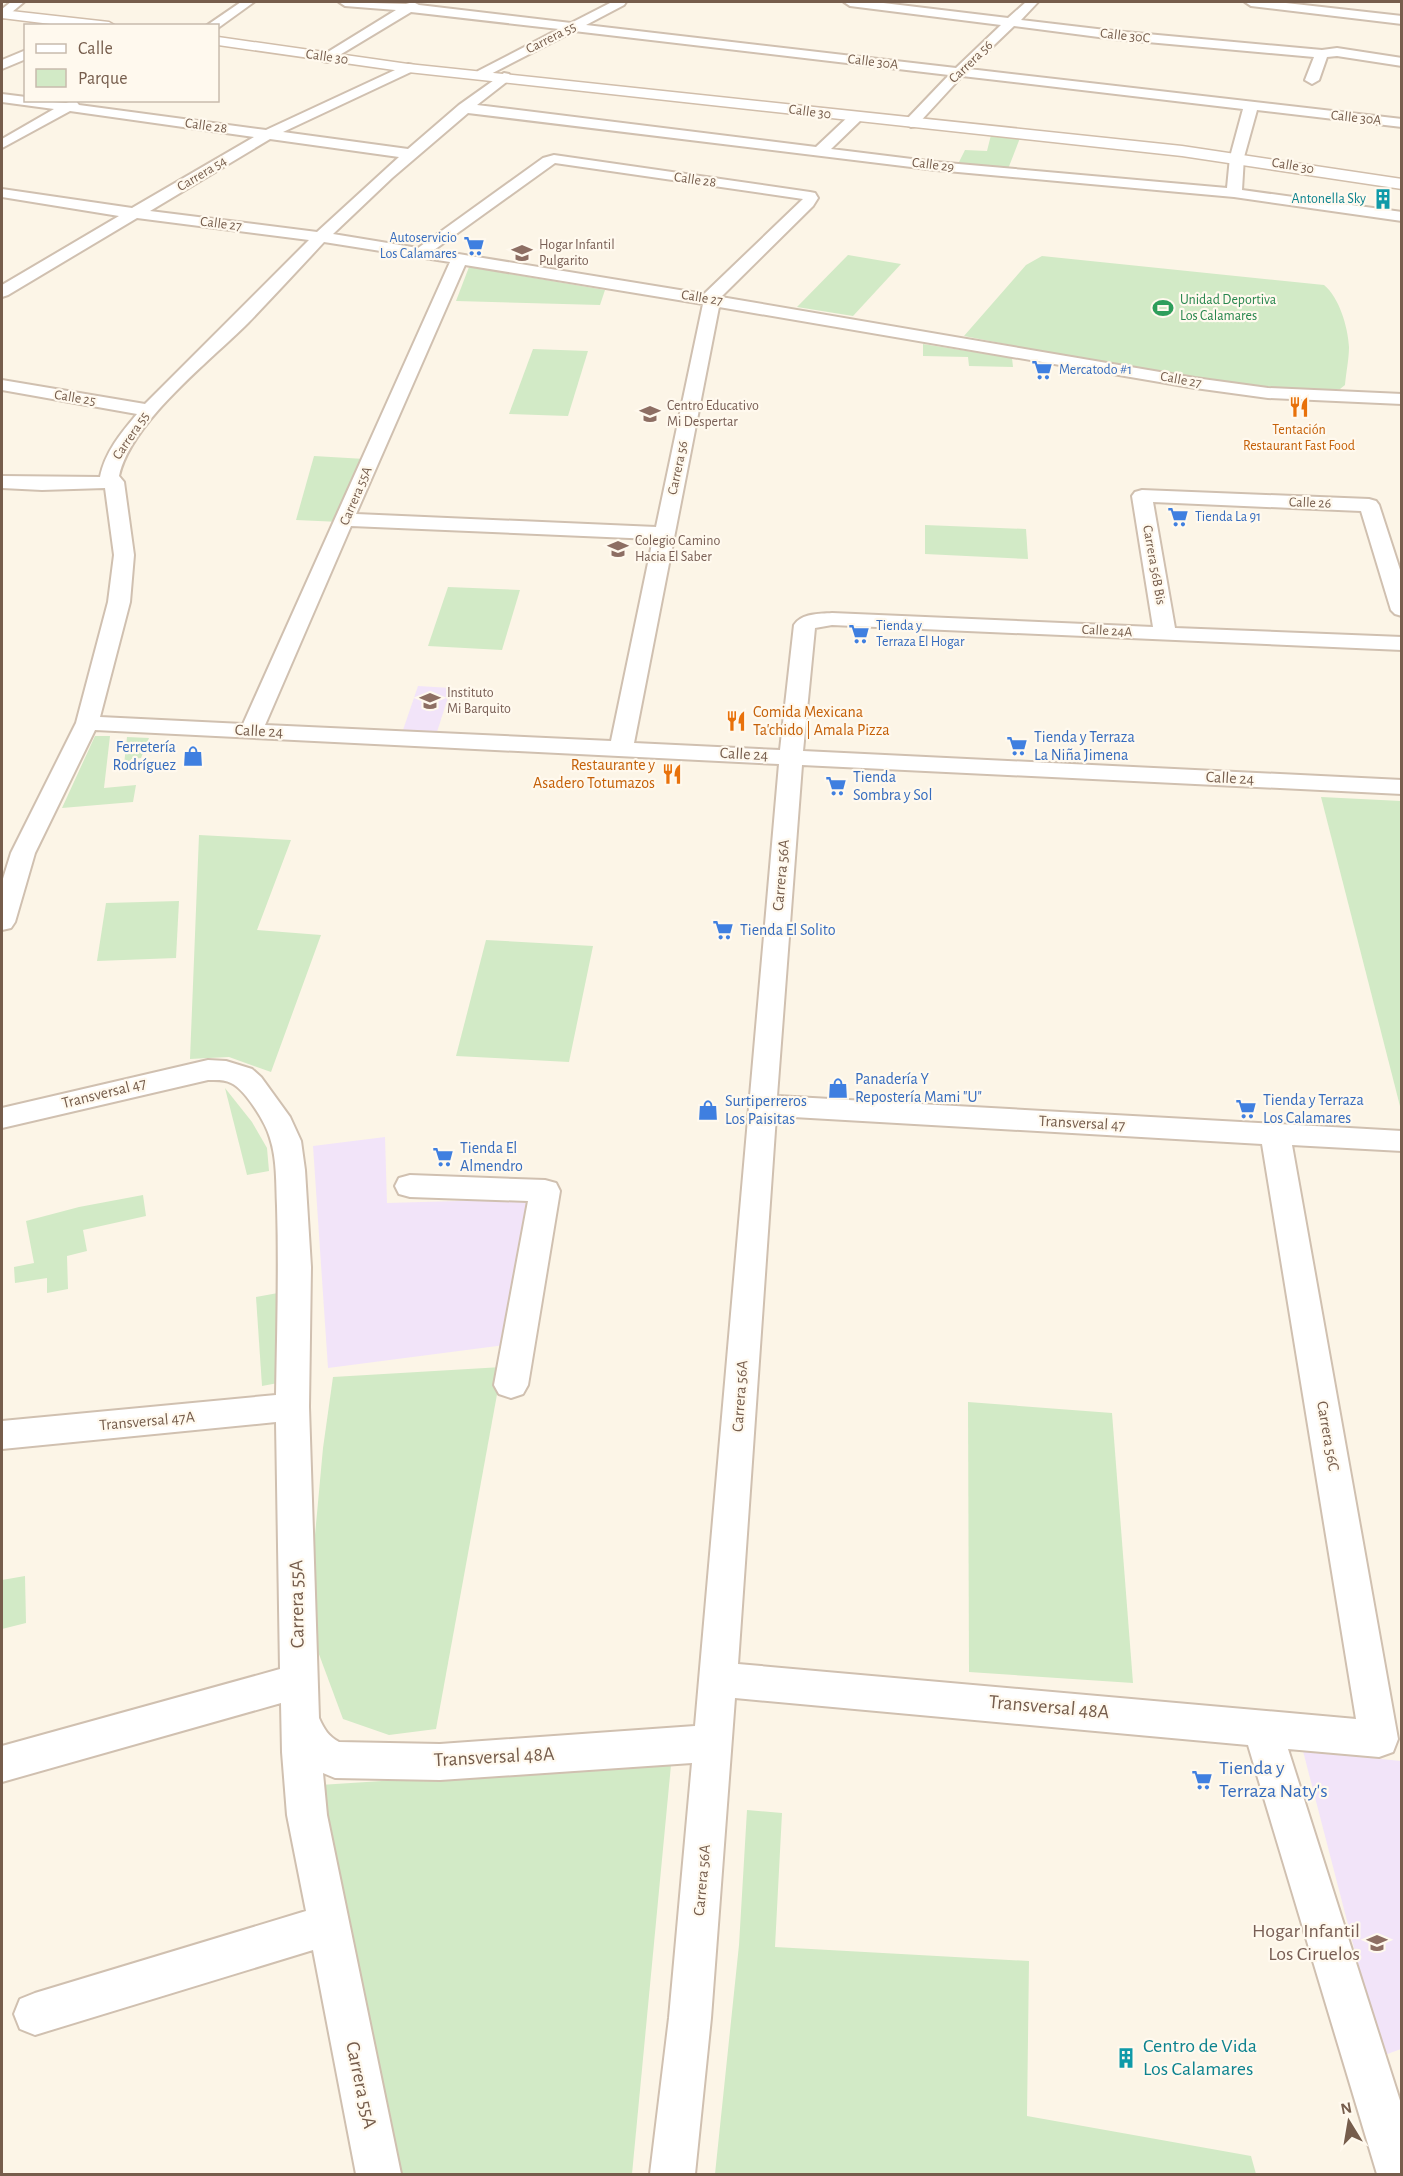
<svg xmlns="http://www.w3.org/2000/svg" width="1403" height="2176" viewBox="0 0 1403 2176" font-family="'Alegreya Sans',sans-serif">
<rect width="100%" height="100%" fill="#fcf5e7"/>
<g fill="#f2e4f9">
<path d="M418 686 451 688 437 732 403 730Z"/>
<path d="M385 1137 387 1203 529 1199 505 1345 328 1368 313 1146Z"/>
<path d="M1303 1751 1401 1761V2049L1382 2056Z"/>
</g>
<g fill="#d2eac6">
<path d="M991 135 1020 138 1008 169 958 164 965 150 987 151Z"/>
<path d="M848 255 901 264 853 316 797 307Z"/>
<path d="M1042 256 1324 285C1339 297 1348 327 1349 347 1349 359 1346 373 1345 385L1340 389H1281L1234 383 1117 366 964 336 1026 265Z"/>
<path d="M469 267 605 290 600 305 456 301Z"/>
<path d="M923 344 1012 358 1013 367 969 366 968 357 923 356Z"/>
<path d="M533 349 588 351 568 416 509 414Z"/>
<path d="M314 456 365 459 340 522 296 520Z"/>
<path d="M925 525 1026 529 1028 559 925 554Z"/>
<path d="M448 587 520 590 502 650 428 646Z"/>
<path d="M95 736H110L104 788 136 785 133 802 62 808Z"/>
<path d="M127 737 149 738 141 758 131 759 130 764 124 765Z"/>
<path d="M1321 797 1401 801V1110Z"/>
<path d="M199 835 291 840 257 930 321 935 271 1072 229 1057 190 1059Z"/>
<path d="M179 901 176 958 97 961 106 903Z"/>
<path d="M486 940 593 946 569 1062 456 1056Z"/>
<path d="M225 1088 252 1122 267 1148 269 1171 247 1175Z"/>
<path d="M143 1195 146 1216 83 1230 87 1251 67 1256 68 1289 47 1293V1278L15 1283 14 1267 34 1263 26 1221 79 1207Z"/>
<path d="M278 1293V1383L262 1386 256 1297Z"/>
<path d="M502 1367 436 1729 389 1735 343 1719 307 1622 323 1448 333 1377Z"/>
<path d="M968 1402 1112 1413 1133 1683 969 1672Z"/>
<path d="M25 1576 26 1623 2 1629V1580Z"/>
<path d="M671 1765 632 2174H391L320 1785 613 1766Z"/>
<path d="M747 1810 782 1813 775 1947 1029 1961 1027 2116 1251 2156 1256 2174H715L739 1945Z"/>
</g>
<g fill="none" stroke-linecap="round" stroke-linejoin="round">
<g stroke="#d0c0b0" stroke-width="4">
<g id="minor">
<path d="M11 2H24L6 17 2 18V9Z"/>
<path d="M241 2H254L218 28V26H206Z"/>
<path d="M339 2 406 4 413 2 419 5 571 23 612 2H626L624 5 586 25 956 68 1001 25 850 6 844 2H875L1008 18 1026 2H1038L1021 20 1114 31 1322 50 1337 48 1402 58V66L1337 56 1327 57 1319 80 1312 84 1305 80 1314 57 1114 39 1014 26 969 69 1402 119V127L1257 110 1244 157 1242 190 1402 212V221L1234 197 936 170 468 113 392 178 333 234 418 248 543 158 554 155 810 192 815 193 818 198 813 206 721 297 1195 378 1268 388 1402 394V404L1268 398 1195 388 719 307 634 743 780 750 794 625C802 613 819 614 832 613L1153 627 1132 496 1135 492 1142 490 1369 499 1376 501 1379 505 1402 576V616L1395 614 1391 610 1361 511 1153 502 1175 628 1402 637V650L832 625 815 628 803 751 1402 780V794L802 765 777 1096 1402 1131V1151L1292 1145 1398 1739 1393 1752 1379 1757 1288 1749 1402 2107V2174H1377L1248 1745 735 1698 711 2018 695 2174H650L669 2018 692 1763 440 1780 335 1778 323 1773 327 1815 401 2174H356L313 1950 35 2035 20 2029 14 2014 20 1999 35 1993 306 1911 287 1815 282 1752 281 1703 2 1782V1746L280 1669 276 1422 2 1449V1421L276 1395C277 1332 279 1269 277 1206 276 1184 277 1159 270 1138 266 1123 245 1089 231 1083 224 1079 215 1080 208 1080L2 1128V1108L208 1060 226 1061 252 1069 261 1077 290 1117 301 1141 305 1170 311 1267 309 1407 319 1718C324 1729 328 1736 339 1742L440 1744 695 1726 779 764 95 730 35 853 15 922 11 928 2 930V882L11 853 76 723 108 602 114 555 105 488 42 490 2 488V476L100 477C105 452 121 433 137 414L2 390V380L145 404 309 240 137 218 8 295 2 297V285L119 216 2 197V189L132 208 254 137 70 111 2 148V139L54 109 2 102V94L26 97V100L66 103 75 100 79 105 266 130 408 64 413 65 414 68 413 71 283 132 408 149 459 105 504 73 509 74 511 77 509 80 477 105 816 147 851 114 856 113 863 117 861 120 831 149 936 162 1227 188 1230 157 1243 109 962 76 916 126 911 127 904 123 906 120 949 75 574 31 483 78 478 77 476 74 478 71 559 29 411 12 328 62 323 61 322 58 323 55 396 10 345 6ZM270 139 399 157 317 232 150 211ZM555 163 803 199 704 294 434 250ZM324 242 450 262 243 724 100 717 130 602 134 555 124 482 119 476C131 422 209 362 248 323 274 296 299 269 324 242ZM465 265 703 304 656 527 356 514ZM351 526 653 539 611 741 265 725ZM776 1116 1262 1144 1356 1719 738 1664Z"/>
<path d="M1245 2H1277L1402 16V24L1251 6Z"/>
<path d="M26 50V59L2 69V60Z"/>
<path d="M410 1175 545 1180 556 1183 560 1191 528 1385 523 1394 511 1398 499 1394 494 1385 528 1201 410 1197 399 1194 395 1186 399 1178Z"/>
</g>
</g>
<g stroke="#d1beab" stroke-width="3">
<g id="secondary">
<path d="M2 10 109 22 116 26H67L2 18Z"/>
<path d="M218 37 408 64 1182 146 1402 179V189L1182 156 408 72 218 45Z"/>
</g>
</g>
<use href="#minor" fill="#fff" fill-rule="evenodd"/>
<use href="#secondary" fill="#fff" fill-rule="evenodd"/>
</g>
<defs>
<g id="building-bare" transform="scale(1.62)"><path d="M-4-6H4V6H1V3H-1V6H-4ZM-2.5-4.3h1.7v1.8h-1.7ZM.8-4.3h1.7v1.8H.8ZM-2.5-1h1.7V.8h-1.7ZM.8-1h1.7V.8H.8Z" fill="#0f9aa8" stroke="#fff9ee" stroke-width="2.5" paint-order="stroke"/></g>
<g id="supermarket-bare" transform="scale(1.62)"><path d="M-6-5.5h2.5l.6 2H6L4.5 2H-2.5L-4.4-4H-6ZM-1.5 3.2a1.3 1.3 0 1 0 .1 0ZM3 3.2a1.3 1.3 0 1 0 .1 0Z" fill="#3f7fe0" stroke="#fff9ee" stroke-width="2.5" paint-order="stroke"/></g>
<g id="school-bare" transform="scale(1.62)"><path d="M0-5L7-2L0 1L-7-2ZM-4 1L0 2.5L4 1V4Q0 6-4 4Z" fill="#8d6e63" stroke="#fff9ee" stroke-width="2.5" paint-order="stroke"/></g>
<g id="stadium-bare" transform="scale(1.62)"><path d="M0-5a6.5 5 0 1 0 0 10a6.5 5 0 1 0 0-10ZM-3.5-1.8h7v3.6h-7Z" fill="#2e9e5b" stroke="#fff9ee" stroke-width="2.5" paint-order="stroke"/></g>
<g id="restaurant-bare" transform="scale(1.62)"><path d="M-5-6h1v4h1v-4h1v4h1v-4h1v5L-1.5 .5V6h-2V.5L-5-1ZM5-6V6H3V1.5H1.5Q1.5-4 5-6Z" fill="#e8710a" stroke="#fff9ee" stroke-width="2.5" paint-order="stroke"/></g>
<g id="shop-bare" transform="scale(1.62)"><path d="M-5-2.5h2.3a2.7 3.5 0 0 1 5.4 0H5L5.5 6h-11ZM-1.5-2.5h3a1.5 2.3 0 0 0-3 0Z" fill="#3f7fe0" stroke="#fff9ee" stroke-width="2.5" paint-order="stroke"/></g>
</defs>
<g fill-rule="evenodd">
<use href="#building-bare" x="1383" y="199"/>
<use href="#supermarket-bare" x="474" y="246"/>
<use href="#school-bare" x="522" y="253"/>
<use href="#stadium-bare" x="1163" y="308"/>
<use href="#supermarket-bare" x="1042" y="370"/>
<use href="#restaurant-bare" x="1299" y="407"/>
<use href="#school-bare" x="650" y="414"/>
<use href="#supermarket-bare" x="1178" y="517"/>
<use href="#school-bare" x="618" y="549"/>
<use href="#supermarket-bare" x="859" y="634"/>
<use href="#school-bare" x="430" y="701"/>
<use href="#restaurant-bare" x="736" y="721"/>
<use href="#supermarket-bare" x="1017" y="746"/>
<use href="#shop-bare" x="193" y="756"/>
<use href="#restaurant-bare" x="672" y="774"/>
<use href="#supermarket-bare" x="836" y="786"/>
<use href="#supermarket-bare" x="723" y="930"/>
<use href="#shop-bare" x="838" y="1088"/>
<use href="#supermarket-bare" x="1246" y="1109"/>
<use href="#shop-bare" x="708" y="1110"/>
<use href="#supermarket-bare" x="443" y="1157"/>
<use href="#supermarket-bare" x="1202" y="1780"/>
<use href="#school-bare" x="1377" y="1943"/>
<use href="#building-bare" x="1126" y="2058"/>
</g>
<g text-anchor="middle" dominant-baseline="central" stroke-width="4.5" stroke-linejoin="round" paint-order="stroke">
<g font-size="14" fill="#765d4c" stroke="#fff9ee">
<text transform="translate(1125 36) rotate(6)">Calle 30C</text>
<text transform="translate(551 38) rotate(-27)">Carrera 55</text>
<text transform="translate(327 57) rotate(8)">Calle 30</text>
<text transform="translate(873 62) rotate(7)">Calle 30A</text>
<text transform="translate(971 62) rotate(-44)">Carrera 56</text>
<text transform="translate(810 112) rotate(7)">Calle 30</text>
<text transform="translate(1356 118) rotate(6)">Calle 30A</text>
<text transform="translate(206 126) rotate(8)">Calle 28</text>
<text transform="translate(933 165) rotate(7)">Calle 29</text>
<text transform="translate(1293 166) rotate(9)">Calle 30</text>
<text transform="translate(202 174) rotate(-31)">Carrera 54</text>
<text transform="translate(695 180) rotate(8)">Calle 28</text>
<text transform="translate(221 224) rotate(7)">Calle 27</text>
<text transform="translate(702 298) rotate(9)">Calle 27</text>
<text transform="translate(1181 380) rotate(10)">Calle 27</text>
<text transform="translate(75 398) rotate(9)">Calle 25</text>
<text transform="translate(131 436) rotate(-56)">Carrera 55</text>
<text transform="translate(678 468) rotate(-78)">Carrera 56</text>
<text transform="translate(356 496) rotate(-67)">Carrera 55A</text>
<text transform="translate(1310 503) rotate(2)">Calle 26</text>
<text transform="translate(1154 565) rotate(80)">Carrera 56B Bis</text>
<text transform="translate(1107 631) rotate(3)">Calle 24A</text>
</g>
<g font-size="14" fill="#0d838f" stroke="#fff9ee" text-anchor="end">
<text x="1366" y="199">Antonella Sky</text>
</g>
<g font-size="14" fill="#366cbe" stroke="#fff9ee" text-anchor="start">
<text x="457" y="238" text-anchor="end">Autoservicio<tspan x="457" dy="16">Los Calamares</tspan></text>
<text x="1059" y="370">Mercatodo #1</text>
<text x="1195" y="517">Tienda La 91</text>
<text x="876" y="626">Tienda y<tspan x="876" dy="16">Terraza El Hogar</tspan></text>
</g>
<g font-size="14" fill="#785e54" stroke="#fff9ee" text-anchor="start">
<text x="539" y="245">Hogar Infantil<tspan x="539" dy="16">Pulgarito</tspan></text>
<text x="667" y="406">Centro Educativo<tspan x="667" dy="16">Mi Despertar</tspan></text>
<text x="635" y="541">Colegio Camino<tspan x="635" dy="16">Hacia El Saber</tspan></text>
<text x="447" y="693">Instituto<tspan x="447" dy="16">Mi Barquito</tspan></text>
</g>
<g font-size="14" fill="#27864d" stroke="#fff9ee" text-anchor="start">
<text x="1180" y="300">Unidad Deportiva<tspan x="1180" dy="16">Los Calamares</tspan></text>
</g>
<g font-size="14" fill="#c56008" stroke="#fff9ee">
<text x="1299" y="430">Tentación<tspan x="1299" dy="16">Restaurant Fast Food</tspan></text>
</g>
<g font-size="16" fill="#c56008" stroke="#fff9ee" text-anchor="start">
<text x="753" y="712">Comida Mexicana<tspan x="753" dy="18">Ta'chido | Amala Pizza</tspan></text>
<text x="655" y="765" text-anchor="end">Restaurante y<tspan x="655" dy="18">Asadero Totumazos</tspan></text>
</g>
<g font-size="16" fill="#765d4c" stroke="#fff9ee">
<text transform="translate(259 731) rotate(3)">Calle 24</text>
<text transform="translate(744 754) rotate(3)">Calle 24</text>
<text transform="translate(1230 778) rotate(3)">Calle 24</text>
<text transform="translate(781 875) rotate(-85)">Carrera 56A</text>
<text transform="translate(104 1093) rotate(-14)">Transversal 47</text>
<text transform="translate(1082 1123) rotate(3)">Transversal 47</text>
<text transform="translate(740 1396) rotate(-86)">Carrera 56A</text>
<text transform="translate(147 1421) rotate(-5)">Transversal 47A</text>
<text transform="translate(1328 1436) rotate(80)">Carrera 56C</text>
<text transform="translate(702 1880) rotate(-85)">Carrera 56A</text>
</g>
<g font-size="16" fill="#366cbe" stroke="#fff9ee" text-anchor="start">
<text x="1034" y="737">Tienda y Terraza<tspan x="1034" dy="18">La Niña Jimena</tspan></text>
<text x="176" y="747" text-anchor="end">Ferretería<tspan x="176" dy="18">Rodríguez</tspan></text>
<text x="853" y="777">Tienda<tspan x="853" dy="18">Sombra y Sol</tspan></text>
<text x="740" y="930">Tienda El Solito</text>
<text x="855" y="1079">Panadería Y<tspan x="855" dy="18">Repostería Mami "U"</tspan></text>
<text x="1263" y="1100">Tienda y Terraza<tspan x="1263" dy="18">Los Calamares</tspan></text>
<text x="725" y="1101">Surtiperreros<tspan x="725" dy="18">Los Paisitas</tspan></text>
<text x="460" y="1148">Tienda El<tspan x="460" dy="18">Almendro</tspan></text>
</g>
<g font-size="20" fill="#765d4c" stroke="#fff9ee">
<text transform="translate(297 1604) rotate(-91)">Carrera 55A</text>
<text transform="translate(1049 1707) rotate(5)">Transversal 48A</text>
<text transform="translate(494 1757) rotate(-3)">Transversal 48A</text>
<text transform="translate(361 2085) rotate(78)">Carrera 55A</text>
</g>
<g font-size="20" fill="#366cbe" stroke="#fff9ee" text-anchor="start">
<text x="1219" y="1768">Tienda y<tspan x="1219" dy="23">Terraza Naty's</tspan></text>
</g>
<g font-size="20" fill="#785e54" stroke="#fff9ee" text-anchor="end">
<text x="1360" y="1931">Hogar Infantil<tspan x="1360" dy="23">Los Ciruelos</tspan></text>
</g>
<g font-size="20" fill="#0d838f" stroke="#fff9ee" text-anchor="start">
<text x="1143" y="2046">Centro de Vida<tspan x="1143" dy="23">Los Calamares</tspan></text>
</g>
</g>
<rect width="1403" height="2176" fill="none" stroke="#765d4c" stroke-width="6"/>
<rect x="24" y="24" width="195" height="78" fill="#fff9ee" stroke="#c8bbad" stroke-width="1.5"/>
<rect x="36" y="44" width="30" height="9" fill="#ffffff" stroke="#c8bbad" stroke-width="1.5"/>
<text x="78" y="54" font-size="18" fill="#765d4c">Calle</text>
<rect x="36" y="69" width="30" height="18" fill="#d2eac6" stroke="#c8bbad" stroke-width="1.5"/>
<text x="78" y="84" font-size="18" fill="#765d4c">Parque</text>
<g transform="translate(1349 2122) rotate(349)" stroke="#fff9ee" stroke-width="4.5" paint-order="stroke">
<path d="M0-4.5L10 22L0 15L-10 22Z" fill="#765d4c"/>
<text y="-9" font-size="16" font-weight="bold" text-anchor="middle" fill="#765d4c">N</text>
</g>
</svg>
